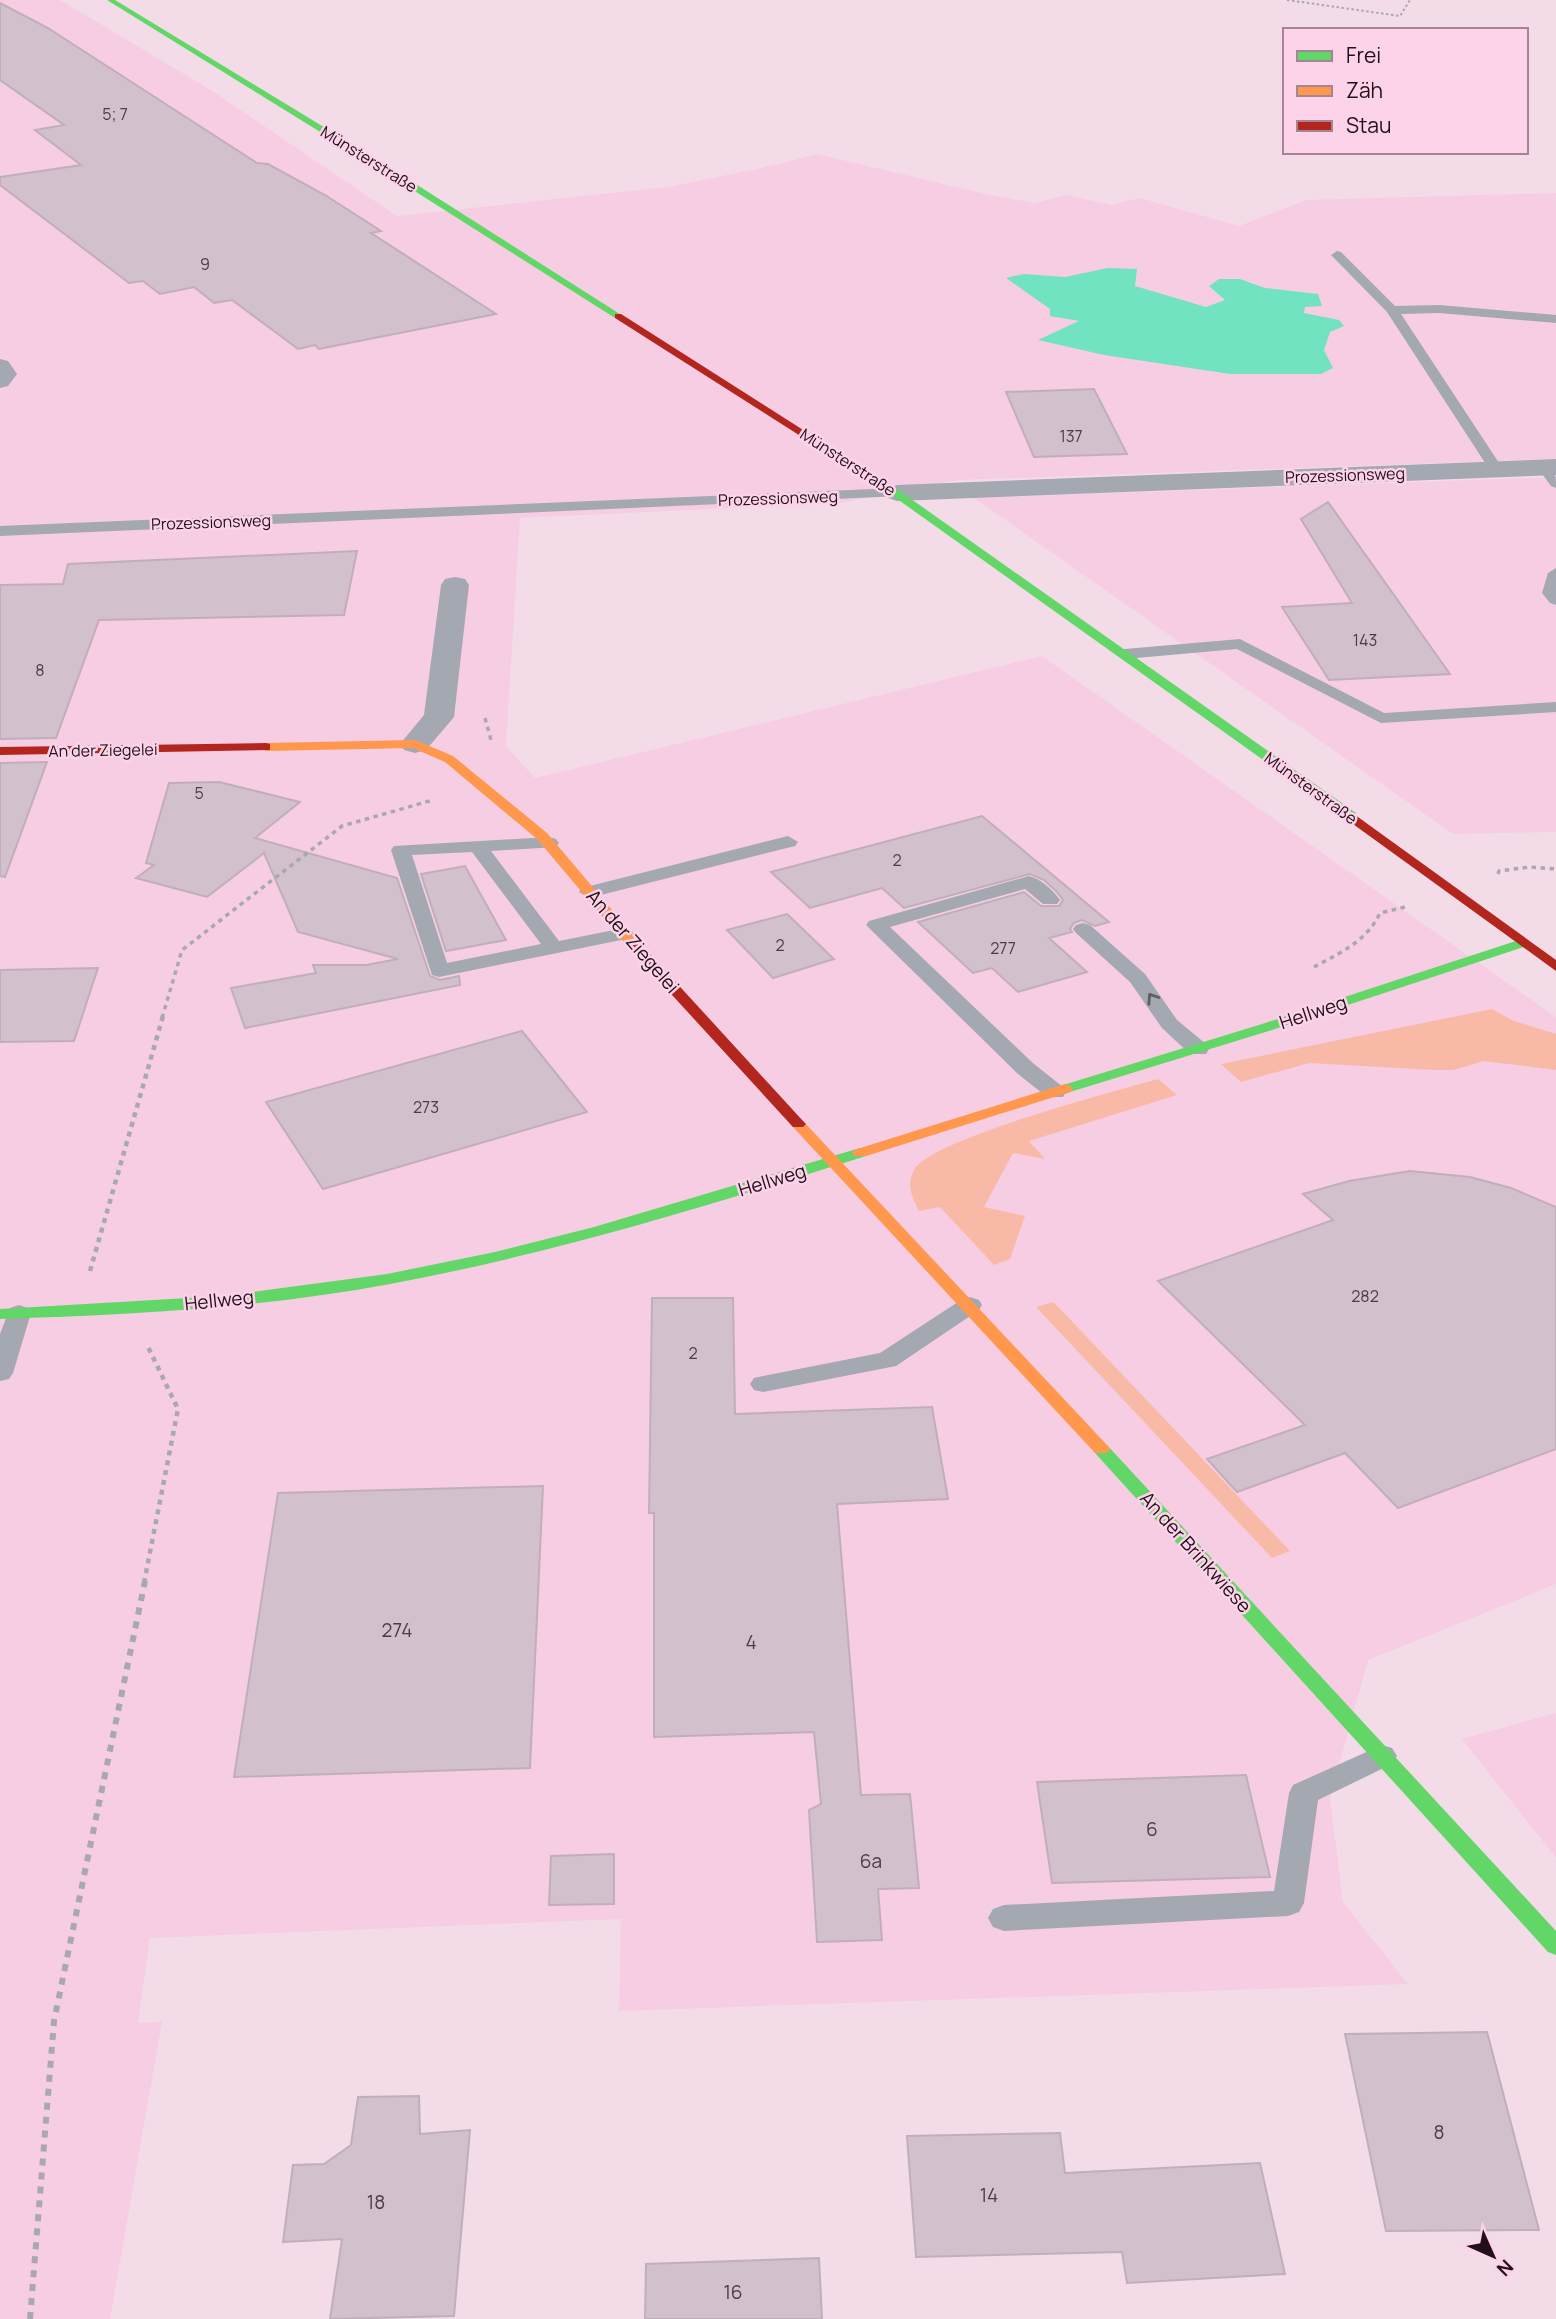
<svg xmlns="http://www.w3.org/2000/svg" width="1556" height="2319" viewBox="0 0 1556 2319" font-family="Manrope,sans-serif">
<rect width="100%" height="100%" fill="#f3dce8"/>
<g fill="#f7cde3">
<path d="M0 0H60L211 90 397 216 668 187 776 165 817 154 981 193 1034 203 1066 195 1112 205 1140 198 1239 226 1306 200 1556 193V459L958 480 840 503 520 518 506 746 535 778 1042 656 1556 1017V1584L1368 1660 1330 1798 1343 1902 1408 1984 619 2011 621 1919 150 1938 138 2023 162 2022 110 2319H0Z"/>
<path d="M1556 477V832L1453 834 974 498Z"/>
<path d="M1556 1713V1858L1462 1739Z"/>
</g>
<g fill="#f8baa7">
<path d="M1492 1009 1514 1021 1556 1034V1070L1484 1061 1453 1070H1435L1309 1063 1241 1082 1221 1064Z"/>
<path d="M1158 1079 1177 1095 1029 1141 1045 1159 1013 1153 984 1207 1025 1216 1010 1259 994 1265 940 1207 919 1211C912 1197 906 1185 914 1170 930 1139 1117 1091 1158 1079Z"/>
<path d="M1053 1302 1064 1313 1290 1551 1272 1558 1036 1307Z"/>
</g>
<path fill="#71e3c0" d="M1108 268 1137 269 1135 286 1206 307 1225 300 1209 286 1219 279H1240L1265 288 1318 294 1322 306 1305 307 1304 313 1339 320 1344 326 1330 332 1324 350 1333 368 1321 374H1230L1104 355 1038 340 1079 321 1050 316V309L1006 278 1024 274 1065 277Z"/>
<g fill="#d2c0cd" stroke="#c0afbb" stroke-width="2">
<path d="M0 3 48 28 257 163 268 164 325 195 381 231 371 233 496 314 319 349 315 345 298 349 232 300 214 303 194 287 160 294 143 281 129 283 0 185V177L81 165 35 130 64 125 0 80Z"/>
<path d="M1094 389 1127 454 1034 457 1006 392Z"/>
<path d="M1328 502 1450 674 1329 680 1282 607 1352 603 1301 519Z"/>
<path d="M357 551 344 615 99 620 56 738 0 739V585L63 584 68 564Z"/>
<path d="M47 762 5 877 0 876V763Z"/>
<path d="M219 782 300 802 255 838 397 878 430 976 440 980 459 976 460 985 245 1028 231 988 316 973 313 965H366L398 959 298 932 264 853 207 897 136 878 154 865 146 863 169 783Z"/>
<path d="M982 816 1109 922 1095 926 1082 920 1074 923 1070 929 1072 932 1049 938 1087 972 1018 992 992 968 973 973 918 922 1024 892 1041 906H1059L1063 900 1056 891 1044 880 1030 874 904 908 882 888 810 908 771 872Z"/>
<path d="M465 866 506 940 446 951 421 874Z"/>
<path d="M787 914 834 959 773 978 727 930Z"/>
<path d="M98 968 74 1041 0 1042V970Z"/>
<path d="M522 1031 587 1112 323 1189 266 1102Z"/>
<path d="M1410 1171 1470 1177 1511 1188 1556 1207V1449L1398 1508 1345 1453 1237 1492 1207 1459 1305 1425 1158 1281 1333 1220 1303 1194 1349 1181Z"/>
<path d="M652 1298H733L735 1414 932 1407 948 1499 837 1504 861 1795 910 1794 919 1888 878 1889 882 1940 817 1942 809 1810 821 1804 814 1732 654 1737V1513H649Z"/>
<path d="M543 1486 530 1768 234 1777 278 1493Z"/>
<path d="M1246 1775 1270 1877 1052 1883 1037 1782Z"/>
<path d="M614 1854V1904L549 1905 551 1856Z"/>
<path d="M1487 2032 1539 2230 1386 2231 1345 2034Z"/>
<path d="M419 2096 420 2134 470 2130 454 2316 330 2319 342 2239 283 2242 293 2165 324 2164 351 2145 358 2097Z"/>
<path d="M1060 2133 1065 2173 1260 2163 1285 2274 1127 2283 1122 2252 916 2257 907 2136Z"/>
<path d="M819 2258 822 2319H645L646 2264Z"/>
</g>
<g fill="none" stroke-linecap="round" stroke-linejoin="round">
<path stroke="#a8a8b1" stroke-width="2" stroke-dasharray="2.5 2.5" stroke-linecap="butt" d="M1287 0 1400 16 1410 0"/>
<g stroke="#a8a8b1" stroke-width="3.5" stroke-dasharray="4.5 4.5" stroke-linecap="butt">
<path d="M485 718 491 740"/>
<path d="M1498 874 1499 871 1530 867 1556 869"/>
<path d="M1314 967C1340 953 1367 941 1380 913L1405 907"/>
<path d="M162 1018 182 950 342 826 433 800"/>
</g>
<g stroke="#a8a8b1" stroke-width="4.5" stroke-dasharray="5 5" stroke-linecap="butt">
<path d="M90 1271 163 1016"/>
<path d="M144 1583 178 1409 148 1347"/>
</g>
<path stroke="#a8a8b1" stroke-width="6" stroke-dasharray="7 7" stroke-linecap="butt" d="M30 2319 54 2021 145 1581"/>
<g fill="#a4a8b1" fill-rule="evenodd">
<path d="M1337 251 1341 252 1395 306 1439 305 1556 315V323L1439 313 1401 314 1503 469 1501 472H1491L1387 312 1331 255Z"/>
<path d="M1544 463C1556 466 1556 477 1556 488L1551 486 1537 467Z"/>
<path d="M897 488 905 493 902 496 0 536V526Z"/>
<path d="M1556 568V605L1550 603 1542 593 1548 573Z"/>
<path d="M1240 639 1384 713 1556 702V712L1381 723 1237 649 1125 659 1117 654 1125 649Z"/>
<path d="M788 836 798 842 795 846 589 898 579 892 582 888Z"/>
<path d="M549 837 556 839 559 843 556 847 491 851 559 941 624 928 631 930 634 934 631 938 439 977 432 975 391 850 394 846ZM472 852 541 944 447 963 412 855Z"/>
<path d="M1029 876C1041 879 1053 890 1060 900L1057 904H1043L1025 889 890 927 1034 1064 1063 1087 1066 1092 1063 1097H1047L1018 1074 866 925 869 921Z"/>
<path d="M1083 923 1090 925 1145 974 1177 1020 1206 1044 1209 1049 1206 1054H1190L1162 1028 1130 982 1076 933 1073 929 1076 925Z"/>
<path d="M970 1297 979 1300 982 1305 979 1310 896 1366 763 1392 754 1390 750 1384 754 1378 763 1376 880 1353 961 1300Z"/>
<path d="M19 1305 28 1308 31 1313 13 1373 9 1379 0 1381V1334L10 1308Z"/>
<path d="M1382 1745 1392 1748 1397 1756 1392 1764 1318 1800 1304 1903 1299 1912 1288 1916 1004 1931 993 1927 988 1918 993 1909 1004 1905 1274 1891 1289 1793 1293 1785Z"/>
</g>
<g fill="#a4a8b1" fill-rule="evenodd">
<path d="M0 359 8 361 17 374 8 386 0 388Z"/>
<path d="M1556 459V475L897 501 888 498 884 493 888 488 897 485Z"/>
<path d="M455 577 465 579 469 585 454 717 426 750 415 753 404 750 400 744 424 715 441 585 445 579Z"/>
</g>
<g fill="#63d668" fill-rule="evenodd">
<path d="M107 0H115L378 160 623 316 615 318 372 164Z"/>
<path d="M879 482H887L1356 813V819H1346L879 486Z"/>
<path d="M1522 939 1529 943 1527 946 1272 1030 1070 1092 1065 1094 1057 1089 1060 1086 1262 1024Z"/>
<path d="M860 1148 868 1153 866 1156C709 1205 552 1254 390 1284 261 1308 130 1315 0 1319V1309L222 1296 387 1274 495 1252 594 1227Z"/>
<path d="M1101 1443 1107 1445 1556 1931V1955L1548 1952 1095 1453 1092 1449 1095 1445Z"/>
</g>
<g fill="#ff974d" fill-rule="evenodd">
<path d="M415 740 453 756 547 833 639 942 641 945 639 948H629L537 839 445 762 413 748 266 751 260 747 266 743Z"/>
<path d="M1065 1084 1070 1086 1073 1089 1070 1092 866 1156H854L852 1153 854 1150Z"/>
<path d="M798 1119 803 1121 1107 1445 1110 1449 1107 1453H1095L793 1127 790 1124Z"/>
</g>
<g fill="#b3261e" fill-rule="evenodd">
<path d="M615 314H621L888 484 879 486 615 318Z"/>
<path d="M266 743 270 744V750L0 755V747Z"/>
<path d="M1351 812 1556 960V971L1346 819 1344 816Z"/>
<path d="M634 941 639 942 803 1121 806 1124 803 1127H793L629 948 627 945Z"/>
</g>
</g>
<defs><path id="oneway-chevron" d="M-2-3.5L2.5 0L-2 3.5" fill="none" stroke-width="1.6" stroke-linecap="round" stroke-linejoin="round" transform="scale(1.75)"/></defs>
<use stroke="#625c65" href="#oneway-chevron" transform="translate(1152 998) rotate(-124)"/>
<g text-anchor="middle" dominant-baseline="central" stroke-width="5" stroke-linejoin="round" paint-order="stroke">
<g font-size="16" fill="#4d3b46">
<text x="115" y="114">5; 7</text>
<text x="205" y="264">9</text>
<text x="1071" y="436">137</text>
<text x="1365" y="640">143</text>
<text x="40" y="670">8</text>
<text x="199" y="793">5</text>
<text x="897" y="860">2</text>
<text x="780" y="945">2</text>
<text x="1003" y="948">277</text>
<text x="426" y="1107">273</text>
<text x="1365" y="1296">282</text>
<text x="693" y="1353">2</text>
</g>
<g font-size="16" fill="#210f19" stroke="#fcd3e8">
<text transform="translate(369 159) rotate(32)">Münsterstraße</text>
<text transform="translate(848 462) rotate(33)">Münsterstraße</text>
<text transform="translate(1345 475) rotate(-2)">Prozessionsweg</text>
<text transform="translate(778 498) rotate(-2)">Prozessionsweg</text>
<text transform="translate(211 522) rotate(-2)">Prozessionsweg</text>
<text transform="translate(103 750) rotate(-1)">An der Ziegelei</text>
<text transform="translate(1311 788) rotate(36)">Münsterstraße</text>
</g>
<g font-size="19" fill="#210f19" stroke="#fcd3e8">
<text transform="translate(633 941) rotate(49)">An der Ziegelei</text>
<text transform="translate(1313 1012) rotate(-18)">Hellweg</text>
<text transform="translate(772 1180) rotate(-17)">Hellweg</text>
<text transform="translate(219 1300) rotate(-6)">Hellweg</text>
<text transform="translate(1196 1552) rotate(48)">An der Brinkwiese</text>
</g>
<g font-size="19" fill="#4d3b46">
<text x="397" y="1630">274</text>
<text x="751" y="1642">4</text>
<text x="1152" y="1829">6</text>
<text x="871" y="1861">6a</text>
<text x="1439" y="2132">8</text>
<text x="989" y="2195">14</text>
<text x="376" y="2202">18</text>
<text x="733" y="2292">16</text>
</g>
</g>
<rect x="1283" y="28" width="245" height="126" fill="#fcd3e8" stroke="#a48595" stroke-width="2"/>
<rect x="1297" y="51" width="35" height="10" fill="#63d668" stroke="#a48595" stroke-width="2"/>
<text x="1346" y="63" font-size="21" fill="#210f19">Frei</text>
<rect x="1297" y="86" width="35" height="10" fill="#ff974d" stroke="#a48595" stroke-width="2"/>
<text x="1346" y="98" font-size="21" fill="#210f19">Zäh</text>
<rect x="1297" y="121" width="35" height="10" fill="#b3261e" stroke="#a48595" stroke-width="2"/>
<text x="1346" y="133" font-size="21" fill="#210f19">Stau</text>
<g transform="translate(1493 2256) rotate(135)" stroke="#fcd3e8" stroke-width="5" paint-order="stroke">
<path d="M0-5L12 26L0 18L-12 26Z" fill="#210f19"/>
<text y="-10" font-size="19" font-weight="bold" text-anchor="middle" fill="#210f19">N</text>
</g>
</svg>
